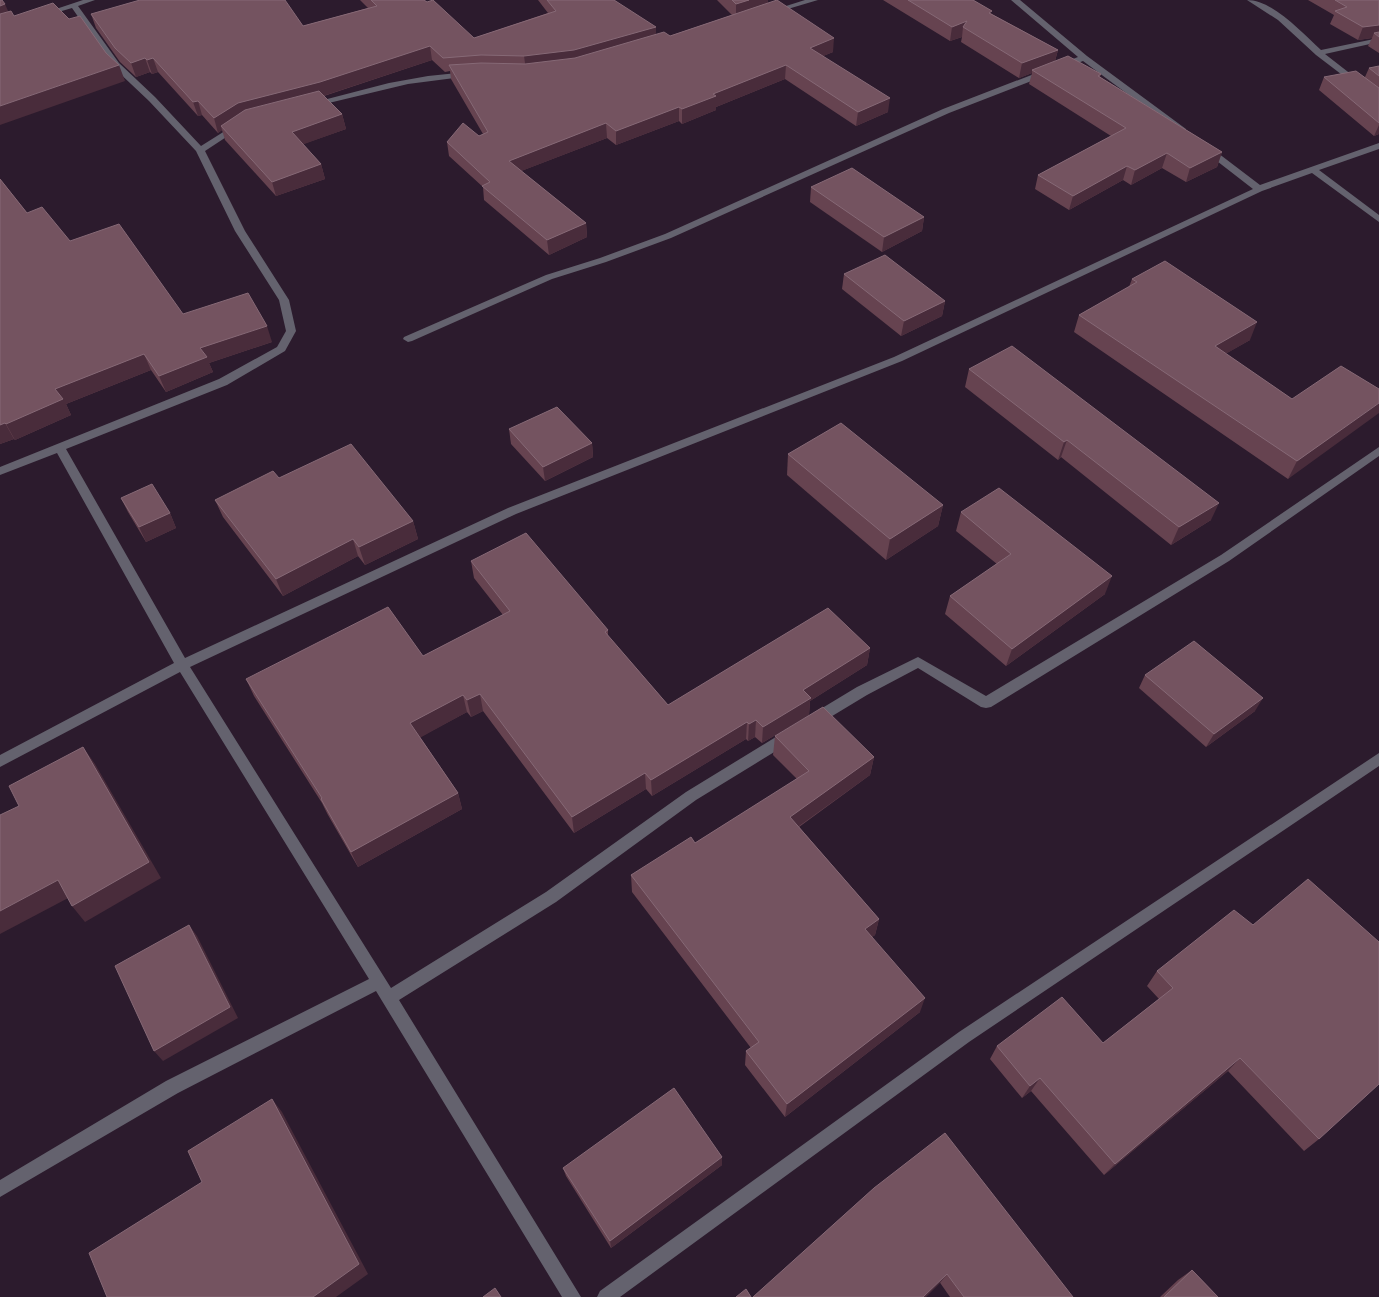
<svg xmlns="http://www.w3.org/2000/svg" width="1379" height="1297" viewBox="0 0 1379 1297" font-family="'PT Sans Narrow',sans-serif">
<rect width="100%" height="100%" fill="#2c1b2d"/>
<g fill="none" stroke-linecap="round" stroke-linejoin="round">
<g fill="#64626e" fill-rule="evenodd">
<path d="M83 0H95L78 6 119 63 155 97 201 146 236 124 243 126 205 151 245 231 289 300 296 331 285 351 227 385 66 449 185 658 508 508 894 357 1253 189 1204 151V147H1210L1260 185 1379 143V149L1319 170 1379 215V222L1312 173 1262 191 902 361 516 514 190 667 391 988 546 892 686 792 784 732 789 730 794 732 796 736 794 740 696 800 556 902 399 1000 581 1297H562L376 991 178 1093 0 1197V1180L166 1081 369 979 180 672 0 767V755L174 663 57 453 0 475V467L219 379 277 347 286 331 279 300 235 231 196 151 149 101 113 67 72 8 45 16 41 14Z"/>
<path d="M805 0H818L771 14 767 12Z"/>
<path d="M1011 0H1020L1087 56 1186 129V133H1180L1083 61 949 113 671 238 606 262 552 279 412 341 408 342 403 339 404 337 546 275 600 258 665 234 943 109 1078 57Z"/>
<path d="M1247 0C1273 0 1302 33 1321 50L1379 38V42L1325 54 1379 96V103L1316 55 1278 20Z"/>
<path d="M467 72H470V76L408 84 312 107 308 104 389 83 428 76Z"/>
<path d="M1379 447V456L1229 561 991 707 986 708 981 707 918 668 867 695 819 724 814 725 809 724 807 720 809 716 857 687 918 657 986 696 1221 555Z"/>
<path d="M1379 753V766L969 1042 620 1297H597L600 1291 959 1032Z"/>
</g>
</g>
<g fill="#664350">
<path d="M360 0H424L474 38 548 13 538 0H614L656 35 670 36 732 15 717 0H768V3L833 52 823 56 888 112 856 126 785 79 716 107V110L682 124 679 121 616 145 607 138 521 171 586 223 587 237 549 255 484 200 483 187 449 156 447 142 479 136 483 134 451 79 450 71 445 72 432 60 324 96 342 114 346 129 303 144 321 164 325 179 276 196 225 140 222 130 218 133 202 115 198 116 158 72 152 74 150 72 136 77 120 62 96 28 91 14 303 26 368 8Z"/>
<path d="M883 0H973L992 14 1058 50 1055 61 1101 74 1100 77 1222 152 1217 167 1186 182 1162 168 1131 185 1123 180 1069 210 1035 189 1038 175 1111 136 1029 84 1032 73 1019 78 961 42 962 37 950 41Z"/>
<path d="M1308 0H1379V53L1368 46 1372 38 1358 40 1330 24 1334 15Z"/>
<path d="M1379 66V134L1374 136 1319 90 1324 77H1365L1369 68Z"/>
<path d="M0 179 27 213 183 314 272 342 209 363 213 372 166 392 151 370 66 404 71 415 15 440 14 439 0 444Z"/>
<path d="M811 187 924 217 922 231 882 252 810 202Z"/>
<path d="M844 274 945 301 942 316 901 336 842 289Z"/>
<path d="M1132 279 1250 340 1225 354 1292 399 1379 389 1288 479 1074 332 1079 315 1129 287Z"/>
<path d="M969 369 1211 520 1171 545 1061 457 1058 460 965 387Z"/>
<path d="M509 429 592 443 593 457 545 481 511 444Z"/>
<path d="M788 454 943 505 938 526 886 560 787 475Z"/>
<path d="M279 478 413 521 418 539 365 565 358 556 283 596 223 517 215 500Z"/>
<path d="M121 498 170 513 176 528 146 542 128 512Z"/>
<path d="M961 512 1105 594 1006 666 945 614 950 596 997 564 956 531Z"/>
<path d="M471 561 608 630V636L668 705 870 648 867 665 810 701 809 715 762 743 755 737 748 741 746 739 652 796 646 789 574 833 483 711 471 717 467 712 420 737 458 793 462 809 358 867 328 815 322 803 254 696 246 679 423 656 503 615 474 578Z"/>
<path d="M1145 675 1255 711 1206 747 1139 688Z"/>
<path d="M775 736 874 757 870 775 799 827 879 919 875 935 872 937 920 1012 785 1117 745 1065 746 1051 751 1048 632 892 631 875 695 843 797 779 773 755Z"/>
<path d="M1157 971 1319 1139 1304 1151 1228 1071 1104 1175 1031 1091 1022 1098 990 1059 997 1046 1103 1043 1159 999 1147 986Z"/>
<path d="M722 1165 611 1248 566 1176 563 1168Z"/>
<path d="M874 1188 1073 1297H950Z"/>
<path d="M1192 1270 1218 1297H1160L1178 1280Z"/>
</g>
<g fill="#492c3b">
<path d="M749 0H768V9L736 18V4Z"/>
<path d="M5 4 12 20 0 23V6Z"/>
<path d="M967 21 963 27 962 37 950 41 952 27Z"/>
<path d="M1379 25V37L1374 33 1372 38 1358 40 1363 27Z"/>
<path d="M656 27V41L526 70 524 56Z"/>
<path d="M834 38 833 52 809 62 810 48Z"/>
<path d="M430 46 432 60 323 96 221 126 222 130 218 133 214 118 238 103Z"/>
<path d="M1058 50 1054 64 1032 70V73L1019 78 1022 63Z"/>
<path d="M145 58 150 72 136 77 131 63Z"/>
<path d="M153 58 158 72 152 74 147 60Z"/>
<path d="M119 65 125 81 0 125V106Z"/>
<path d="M786 65 785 79 716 107V110L682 124V109L713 94Z"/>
<path d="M890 98 888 112 856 126 858 112Z"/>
<path d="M198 101 202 115 198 116 193 102Z"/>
<path d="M679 107V121L616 145V131Z"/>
<path d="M342 114 346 129 296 147 292 132Z"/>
<path d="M606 123 607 138 511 175 509 161Z"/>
<path d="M1379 125V134L1374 136Z"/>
<path d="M1222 152 1217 167 1186 182 1190 168Z"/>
<path d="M1167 153 1162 168 1131 185 1135 170Z"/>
<path d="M321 164 325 179 276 196 272 182Z"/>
<path d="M1127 166 1123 180 1069 210 1073 196Z"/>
<path d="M924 217 922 231 882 252 884 237Z"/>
<path d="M586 223 587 237 549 255 547 240Z"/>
<path d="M945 301 942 316 901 336 904 321Z"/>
<path d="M1257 322 1250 340 1208 364 1215 346Z"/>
<path d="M267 326 272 342 209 363 213 372 166 392 159 376 200 348Z"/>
<path d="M144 354 151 370 66 404 71 415 15 440 6 424 55 389Z"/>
<path d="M1379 403V413L1288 479 1297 461Z"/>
<path d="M5 423 14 439 0 444V425Z"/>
<path d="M1067 440 1061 457 1058 460 1064 442Z"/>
<path d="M592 443 593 457 545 481 543 467Z"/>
<path d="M1219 503 1211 520 1171 545 1179 527Z"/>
<path d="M943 505 938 526 886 560 890 539Z"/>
<path d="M170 513 176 528 146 542 139 527Z"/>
<path d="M413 521 418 539 365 565 359 547Z"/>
<path d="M353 539 358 556 283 596 276 579Z"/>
<path d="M1112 576 1105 594 1006 666 1012 649Z"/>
<path d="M870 648 867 665 810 701 809 715 762 743 763 727 803 690Z"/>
<path d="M480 694 483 711 471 717 467 700Z"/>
<path d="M463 695 467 712 416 740 410 723Z"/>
<path d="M1263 698 1255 711 1206 747 1214 734Z"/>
<path d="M756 720 755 737 748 741 749 724Z"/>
<path d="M747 722 746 739 652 796 651 780Z"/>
<path d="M83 747 95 764 161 878 85 922 72 906Z"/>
<path d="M874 757 870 775 788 834 790 817Z"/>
<path d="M645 773 646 789 574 833 572 817Z"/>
<path d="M458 793 462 809 358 867 351 852Z"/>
<path d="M58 880 72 896 0 934V911Z"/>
<path d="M879 919 875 935 861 945 865 929Z"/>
<path d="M189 925 197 936 238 1018 163 1061 154 1051Z"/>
<path d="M925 998 920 1012 785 1117 787 1104Z"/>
<path d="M1240 1058 1228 1071 1104 1175 1115 1164Z"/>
<path d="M1040 1078 1031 1091 1022 1098 1030 1086Z"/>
<path d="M272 1099 282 1112 368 1274 336 1297H313Z"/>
<path d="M722 1157V1165L611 1248 610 1241Z"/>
<path d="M947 1274 940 1283 926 1297H923Z"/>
</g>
<g fill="#745360" stroke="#866976">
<path d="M0 0H2L5 4 0 6Z"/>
<path d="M140 0H285L303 26 377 6 371 0H424L427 2 433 0 474 38 556 11 547 0H614L656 27 574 50 524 56 481 55 443 58 430 46 320 82 238 103 214 118 198 101 193 102 153 58 147 60 145 58 131 63 115 48 91 14Z"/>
<path d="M732 0H749L736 4Z"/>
<path d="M777 0 834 38 810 48 890 98 858 112 786 65 713 94 716 96 682 109 679 107 616 131 606 123 509 161 586 223 547 240 482 186 490 182 447 142 463 123 479 136 488 132 449 65 481 63 525 64 575 58 664 32 670 36Z"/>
<path d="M908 0H973L992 11 989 13 1058 50 1022 63 963 27 967 21 952 27Z"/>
<path d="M1335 0H1379V25L1363 27 1335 11 1347 7Z"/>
<path d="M53 3 69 19 80 16 106 53 119 65 0 106V14L11 11 14 16Z"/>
<path d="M1379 32V37L1374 33Z"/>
<path d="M1068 56 1101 74 1098 76 1222 152 1190 168 1167 153 1135 170 1127 166 1073 196 1038 175 1126 128 1032 70Z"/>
<path d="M1379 66V76L1369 68Z"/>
<path d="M1356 71 1379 88V123L1324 77Z"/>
<path d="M319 91 342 114 292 132 321 164 272 182 221 126 245 110Z"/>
<path d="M852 168 924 217 884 237 811 187Z"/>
<path d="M0 179 27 213 42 207 70 241 119 224 183 314 248 293 267 326 200 348 207 357 159 376 144 354 55 389 63 399 6 424 5 423 0 425Z"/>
<path d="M885 255 945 301 904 321 844 274Z"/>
<path d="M1165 261 1257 322 1215 346 1292 399 1341 366 1379 389V403L1297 461 1079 315 1137 282 1132 279Z"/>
<path d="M1012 346 1219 503 1179 527 1067 440 1064 442 969 369Z"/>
<path d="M557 407 592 443 543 467 509 429Z"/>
<path d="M841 423 943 505 890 539 788 454Z"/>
<path d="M351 444 413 521 359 547 353 539 276 579 215 500 273 471 279 478Z"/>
<path d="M152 484 170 513 139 527 121 498Z"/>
<path d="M999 488 1112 576 1012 649 950 596 1011 554 961 512Z"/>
<path d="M526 533 608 630 605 632 668 705 828 608 870 648 803 690 811 698 763 727 756 720 749 724 747 722 651 780 645 773 572 817 480 694 467 700 463 695 410 723 458 793 351 852 321 799 322 798 246 679 388 607 423 656 510 611 471 561Z"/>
<path d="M1194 641 1263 698 1214 734 1145 675Z"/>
<path d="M823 707 874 757 790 817 879 919 865 929 925 998 787 1104 746 1051 759 1042 631 875 691 837 695 843 809 771 775 736Z"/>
<path d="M83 747 149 862 72 906 58 880 0 911V815L19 806 9 786Z"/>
<path d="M1308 879 1379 942V1084L1319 1139 1240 1058 1115 1164 1040 1078 1030 1086 997 1046 1062 997 1103 1043 1173 988 1157 971 1234 910 1253 925Z"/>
<path d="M189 925 230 1007 154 1051 115 966Z"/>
<path d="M674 1088 722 1157 610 1241 563 1168Z"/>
<path d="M272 1099 359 1264 313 1297H107L89 1253 202 1182 188 1151Z"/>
<path d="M945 1133 1073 1297H964L947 1274 923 1297H753L874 1188Z"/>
<path d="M1192 1270 1218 1297H1164Z"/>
<path d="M495 1288 501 1297H483Z"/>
<path d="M746 1289 751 1297H736Z"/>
</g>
</svg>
